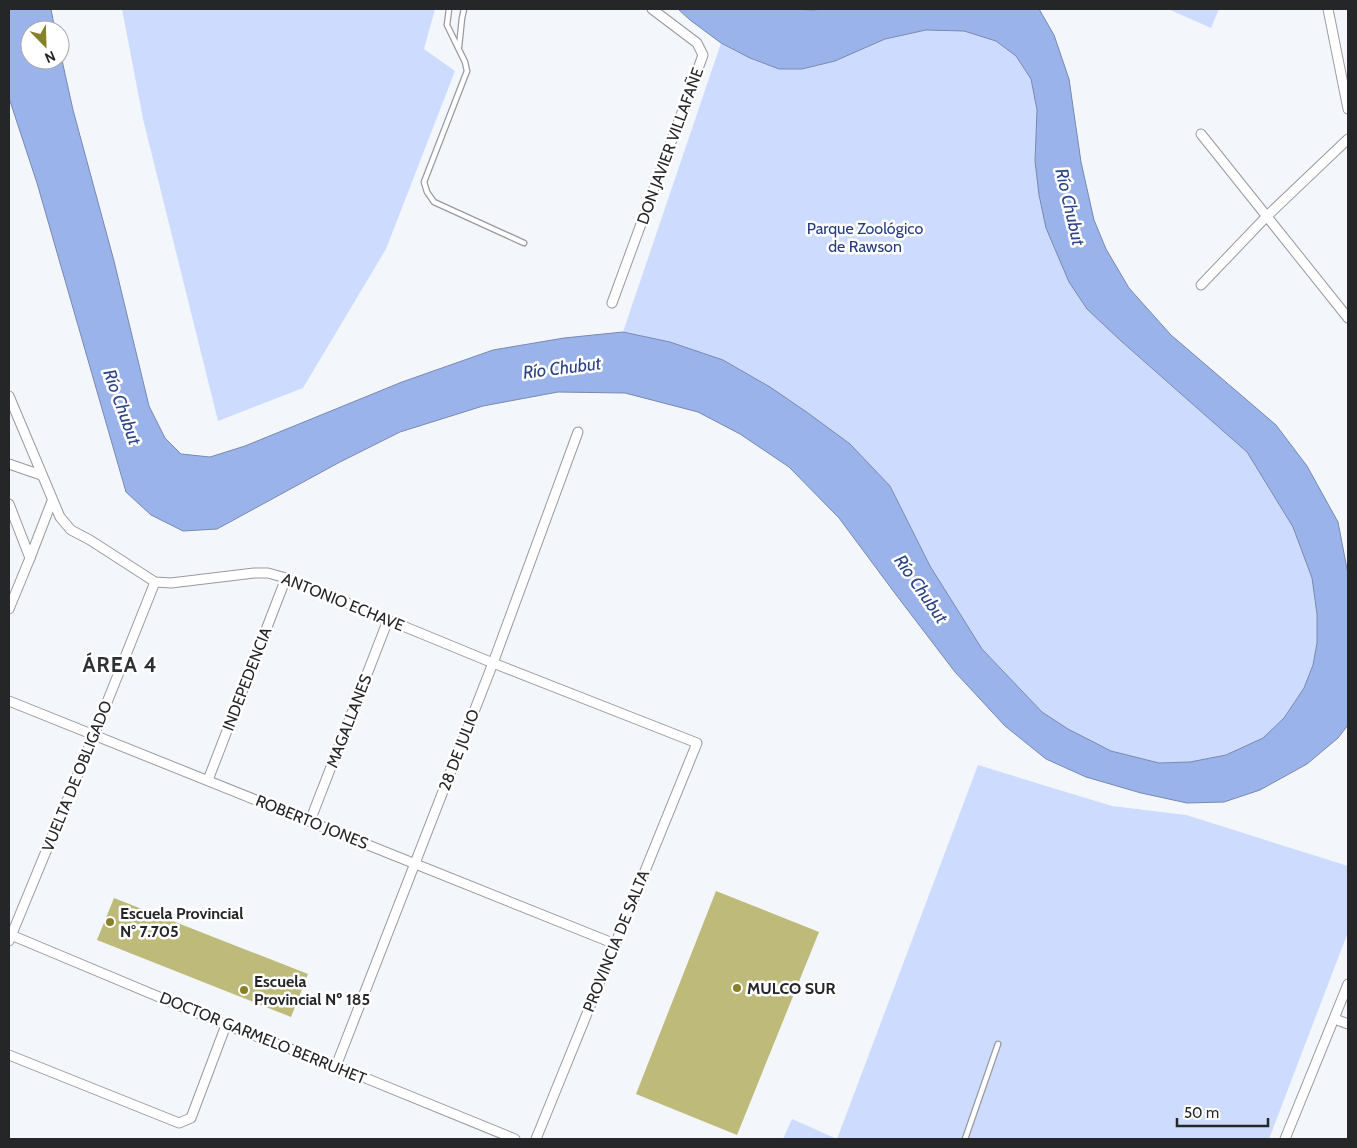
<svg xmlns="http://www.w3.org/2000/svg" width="1357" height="1148" viewBox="0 0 1357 1148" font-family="Cabin,sans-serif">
<rect width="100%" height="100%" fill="#f3f6fb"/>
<g fill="#cddcfe">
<path d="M122 9H435L424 49 455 71 386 249 303 388 218 421 143 119Z"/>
<path d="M1168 9H1219L1211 28Z"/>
<path d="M926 30H964L996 41 1016 56 1031 79 1037 110 1035 161 1121 341 1247 452 1293 527 1312 578 1317 613V643L1313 665 1304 688 1284 718 1263 739 1226 755 1190 762 1159 763 1111 751 1068 729 1042 712 982 649 930 566 890 486 808 413 770 387 723 360 670 342 623 332 721 43 750 58 779 69H802L835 61 885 39Z"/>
<path d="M978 765 1112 806 1186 815 1348 866V932L1269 1139H783L792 1119 837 1139Z"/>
</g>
<path fill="#9bb3eb" stroke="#7889b0" d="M9 9H51L55 30H30V60H60V51L73 110 114 261 149 406 165 438 181 454 210 457 245 446 402 382 493 350 564 338 623 332 670 342 723 360 770 387 808 413 850 444 890 486 930 566 982 649 1042 712 1068 729 1111 751 1159 763 1190 762 1226 755 1263 738 1284 718 1304 688 1313 665 1317 643V614L1312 578 1293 527 1247 452 1121 341 1087 309 1069 282 1046 228 1039 195 1035 161 1037 110 1031 79 1016 56 996 41 964 31 926 30 885 39 835 61 802 69H779L750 58 721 43 690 20 678 9H790L813 10 825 9H1039L1054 35 1069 79 1081 162 1094 220 1106 249 1129 288 1171 335 1276 425 1307 466 1338 522 1348 574V725L1338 738 1307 764 1260 790 1224 802 1187 803 1141 793 1086 777 1046 759 1005 726 955 672 897 596 839 518 789 467 740 434 698 412 625 393 558 392 483 406 400 432 340 462 217 529 183 531 151 515 126 492 37 183 9 98Z"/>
<g fill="#bebb7a">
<path d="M716 891 819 932 737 1135 636 1094Z"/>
<path d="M114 898 308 974 291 1017 97 940Z"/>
</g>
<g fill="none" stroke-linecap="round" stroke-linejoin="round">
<g stroke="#989a9f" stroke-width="7">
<g id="service">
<path d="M449 9 447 25 465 62 467 71 424 182 427 192 434 202 524 243"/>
<path d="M459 47 462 18 464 9"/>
<path d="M965 1139 998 1044"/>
</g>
</g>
<g stroke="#989a9f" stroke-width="11">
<g id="minor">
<path d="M1328 9 1348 109"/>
<path d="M1201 134 1348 318"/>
<path d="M1201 285 1266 217 1348 139"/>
<path d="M612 303 703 55 697 43 652 9"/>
<path d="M9 396 60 517 71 530 90 540 155 582 171 583 254 573H268L286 578 493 663 697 743 536 1139"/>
<path d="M9 464 41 475"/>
<path d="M9 504 30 558 9 609"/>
<path d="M30 558 52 501"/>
<path d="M9 701 615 944"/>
<path d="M208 780 286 578"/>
<path d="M310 821 388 620"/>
<path d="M11 935 226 1025 336 1066 515 1139"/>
<path d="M9 941 94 735 155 582"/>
<path d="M1335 1019 1348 1024"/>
<path d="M9 1055 179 1123 191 1118 226 1025"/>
<path d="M336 1066 493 663 578 432"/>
<path d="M1285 1139 1348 984"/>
</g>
</g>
<use href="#service" stroke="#fff" stroke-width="4.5"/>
<use href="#minor" stroke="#fff" stroke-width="9"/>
</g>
<g fill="#878129" stroke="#fff" stroke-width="2">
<circle cx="110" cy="922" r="5"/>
<circle cx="737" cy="988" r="5"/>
<circle cx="244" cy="990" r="5"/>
</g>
<g text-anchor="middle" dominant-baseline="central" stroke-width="5" stroke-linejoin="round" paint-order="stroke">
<g font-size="16" fill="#252628" stroke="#fff">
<text transform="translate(670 146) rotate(-70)">DON JAVIER VILLAFAÑE</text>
<text transform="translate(343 602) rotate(22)">ANTONIO ECHAVE</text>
<text transform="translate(247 679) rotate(-69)">INDEPEDENCIA</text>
<text transform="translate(349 721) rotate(-69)">MAGALLANES</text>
<text transform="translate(459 750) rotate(-69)">28 DE JULIO</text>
<text transform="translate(77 776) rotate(-68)">VUELTA DE OBLIGADO</text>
<text transform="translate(312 822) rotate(22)">ROBERTO JONES</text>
<text transform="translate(616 941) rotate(-68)">PROVINCIA DE SALTA</text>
<text transform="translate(263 1038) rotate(22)">DOCTOR GARMELO BERRUHET</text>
</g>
<g font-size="16" fill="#263c7e" stroke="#fff">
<text x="865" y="228">Parque Zoológico<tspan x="865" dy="18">de Rawson</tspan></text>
</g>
<g font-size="16" font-weight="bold" fill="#252628" stroke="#fff" text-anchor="start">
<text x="120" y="913">Escuela Provincial<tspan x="120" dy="18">N° 7.705</tspan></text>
<text x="254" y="981">Escuela<tspan x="254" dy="18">Provincial Nº 185</tspan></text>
<text x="747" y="988">MULCO SUR</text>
</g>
<g font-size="18" font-style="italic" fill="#2c4386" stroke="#fff">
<text transform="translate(1070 207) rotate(77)">Río Chubut</text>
<text transform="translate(562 368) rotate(-7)">Río Chubut</text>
<text transform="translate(122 407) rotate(70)">Río Chubut</text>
<text transform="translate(921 589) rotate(55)">Río Chubut</text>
</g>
<g font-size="21" font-weight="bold" letter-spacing="1" fill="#2e3034" stroke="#fff">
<text x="120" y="664">ÁREA 4</text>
</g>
</g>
<rect width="1357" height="1148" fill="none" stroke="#252628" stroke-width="20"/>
<g transform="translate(45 45) rotate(157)"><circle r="24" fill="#ffffff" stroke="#a8a8a9"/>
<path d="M0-4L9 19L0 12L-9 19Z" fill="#878129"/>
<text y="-8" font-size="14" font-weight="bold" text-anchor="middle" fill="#252628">N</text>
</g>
<path d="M1177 1118v8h91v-8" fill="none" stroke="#252628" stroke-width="2.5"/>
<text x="1184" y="1118" font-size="15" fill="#252628" stroke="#ffffff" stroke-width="4" paint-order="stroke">50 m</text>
</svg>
